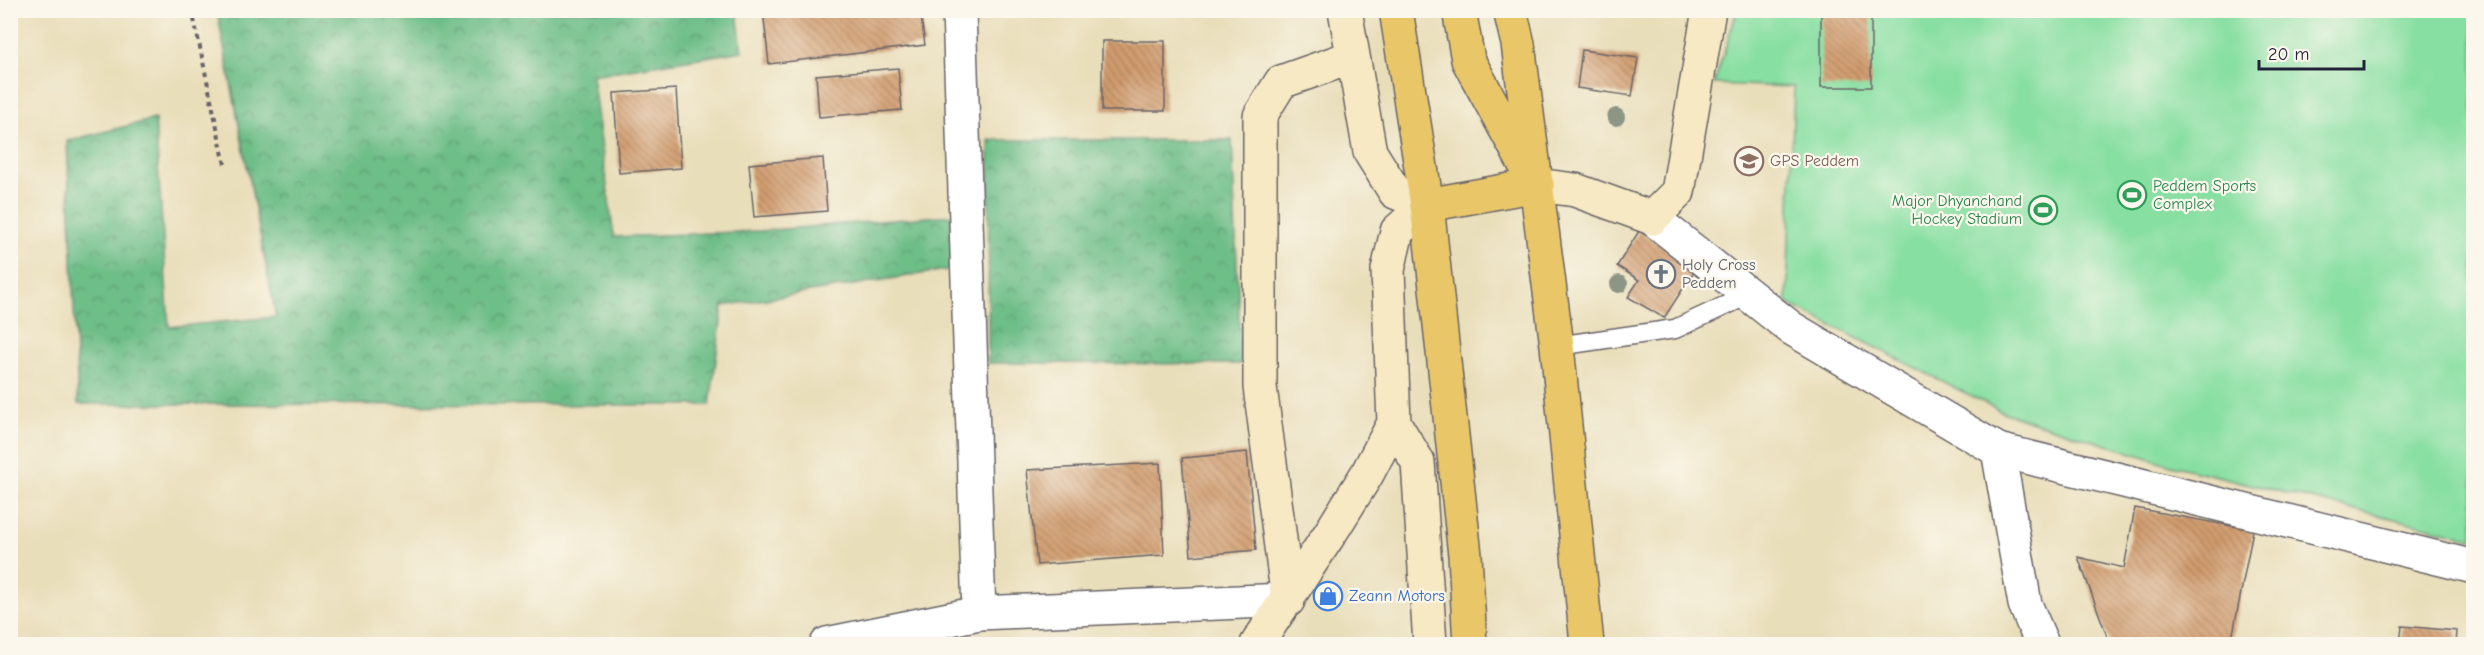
<svg xmlns="http://www.w3.org/2000/svg" width="2484" height="655" viewBox="0 0 2484 655" font-family="'Comic Neue',sans-serif">
<defs>
<pattern id="forest-crowns" width="20" height="18" patternUnits="userSpaceOnUse" patternTransform="scale(1.5)"><rect width="20" height="18" fill="#6ebe88"/><path d="M2 6a3 3 0 1 1 6 0M12 15a3 3 0 1 1 6 0" fill="none" stroke="#5a9a70"/></pattern>
<pattern id="building-back-hatch" width="6" height="6" patternUnits="userSpaceOnUse" patternTransform="scale(1.5)"><rect width="6" height="6" fill="#d19c6e"/><path d="M-1 5l2 2M0 0l6 6M5-1l2 2" fill="none" stroke="#a97f5c"/></pattern>
</defs>
<rect width="100%" height="100%" fill="#fbf7ec"/>
<filter id="ink" filterUnits="userSpaceOnUse"><feTurbulence type="fractalNoise" baseFrequency=".0167" numOctaves="2"/><feDisplacementMap in="SourceGraphic" scale="12" xChannelSelector="R" yChannelSelector="G"/><feConvolveMatrix kernelMatrix="1 2 1 2 8 2 1 2 1" color-interpolation-filters="sRGB"/></filter>
<filter id="wash" filterUnits="userSpaceOnUse"><feTurbulence type="fractalNoise" baseFrequency=".008" numOctaves="4" result="noise"/><feDisplacementMap in="SourceGraphic" scale="24" xChannelSelector="R" yChannelSelector="G"/><feGaussianBlur stdDeviation="1.35" result="paint"/><feColorMatrix in="noise" values="0 0 0 0 0 0 0 0 0 0 0 0 0 0 0 0 0 1.4 0 .05"/><feComposite in="paint" operator="in"/></filter>
<g filter="url(#wash)">
<rect width="100%" height="100%" fill="#e9deba"/>
<g fill="url(#forest-crowns)" stroke="#487062" stroke-width="1.5">
<path d="M217 11H737L742 51 592 75 614 237 760 231 951 215V269L723 306 710 405 78 404 67 141 155 119 169 327 276 317Z"/>
<path d="M989 140H1232L1241 364 988 363Z"/>
</g>
<path fill="#88dfa2" stroke="#55806e" stroke-width="1.5" d="M1737 11H2473V538L2171 465 2005 413 1787 303 1794 87 1714 84Z"/>
<g id="blocks">
<g fill="url(#building-back-hatch)">
<path d="M763 10H920L925 45 769 64Z"/>
<rect x="1821" y="10" width="50" height="77"/>
<rect x="1102" y="41" width="63" height="70"/>
<path d="M1582 50 1638 58 1632 96 1577 88Z"/>
<path d="M898 68 902 110 819 117 816 75Z"/>
<path d="M676 89 681 168 619 173 614 93Z"/>
<path d="M823 158 827 211 754 217 749 164Z"/>
<path d="M1639 231 1697 267 1664 318 1628 297 1639 280 1617 266Z"/>
<path d="M1247 452 1256 550 1191 556 1182 458Z"/>
<path d="M1160 463 1164 555 1037 565 1027 470Z"/>
<path d="M2135 508 2253 530 2231 644H2110L2078 557 2124 568Z"/>
<path d="M2402 626 2457 631 2456 644H2400Z"/>
</g>
</g>
</g>
<g filter="url(#ink)">
<use href="#blocks" fill-opacity="0" stroke="#686467" stroke-width="1.5"/>
<g fill="none" stroke-linecap="round" stroke-linejoin="round">
<g stroke="#686467" stroke-width="21">
<path id="lane" d="M1557 346 1675 329 1748 295"/>
</g>
<g stroke="#686467" stroke-width="36">
<g id="street">
<path d="M959 10 979 613"/>
<path d="M1652 218 1791 328 1998 450 2025 604 2042 644"/>
<path d="M1998 450 2474 567"/>
<path d="M827 644 979 613 1288 600"/>
</g>
</g>
<g stroke="#686467" stroke-width="36">
<g id="secondary">
<path d="M1537 185 1575 190 1652 218 1678 192 1709 10"/>
<path d="M1394 423 1418 462 1430 644"/>
<path d="M1288 600 1260 387V116L1281 82 1352 57"/>
<path d="M1257 644 1331 532 1367 474 1394 423 1388 270 1397 231 1427 205 1395 192 1370 152 1345 10"/>
</g>
</g>
<g stroke="#686467" stroke-width="36">
<g id="highway">
<path d="M1396 10 1427 205 1465 555 1470 644"/>
<path d="M1459 10 1468 60 1527 168"/>
<path d="M1510 10 1518 44 1557 346 1587 644"/>
<path d="M1427 205 1537 185"/>
</g>
</g>
<path stroke="#686467" stroke-width="4" stroke-dasharray="4.5 4.5" stroke-linecap="butt" d="M192 10 225 165"/>
<use href="#lane" stroke="#fff" stroke-width="18"/>
<use href="#street" stroke="#fff" stroke-width="33"/>
<use href="#secondary" stroke="#f6e9c3" stroke-width="33"/>
<use href="#highway" stroke="#e9c769" stroke-width="33"/>
</g>
<g fill="#8d9685">
<circle cx="1616" cy="117" r="9"/>
<circle cx="1619" cy="284" r="9"/>
</g>
</g>
<defs>
<g id="school-ring" transform="scale(1.5)"><circle r="9.5" fill="#fbf7ec" stroke="#8d6e63" stroke-width="1.5"/><path d="M0-5L7-2L0 1L-7-2ZM-4 1L0 2.5L4 1V4Q0 6-4 4Z" fill="#8d6e63"/></g>
<g id="stadium-ring" transform="scale(1.5)"><circle r="9.5" fill="#fbf7ec" stroke="#2e9e5b" stroke-width="1.5"/><path d="M0-5a6.5 5 0 1 0 0 10a6.5 5 0 1 0 0-10ZM-3.5-1.8h7v3.6h-7Z" fill="#2e9e5b"/></g>
<g id="church-ring" transform="scale(1.5)"><circle r="9.5" fill="#fbf7ec" stroke="#6b7280" stroke-width="1.5"/><path d="M-1.2-6h2.4v3.5h3.3v2.4h-3.3V6h-2.4V-.1h-3.3v-2.4h3.3Z" fill="#6b7280"/></g>
<g id="shop-ring" transform="scale(1.5)"><circle r="9.5" fill="#fbf7ec" stroke="#3f7fe0" stroke-width="1.5"/><path d="M-5-2.5h2.3a2.7 3.5 0 0 1 5.4 0H5L5.5 6h-11ZM-1.5-2.5h3a1.5 2.3 0 0 0-3 0Z" fill="#3f7fe0"/></g>
</defs>
<g fill-rule="evenodd">
<use href="#school-ring" x="1749" y="161"/>
<use href="#stadium-ring" x="2132" y="195"/>
<use href="#stadium-ring" x="2043" y="210"/>
<use href="#church-ring" x="1661" y="274"/>
<use href="#shop-ring" x="1328" y="596"/>
</g>
<g text-anchor="middle" dominant-baseline="central" stroke-width="4.5" stroke-linejoin="round" paint-order="stroke">
<g font-size="16" fill="#785e54" stroke="#fbf7ec" text-anchor="start">
<text x="1770" y="161">GPS Peddem</text>
</g>
<g font-size="16" fill="#27864d" stroke="#fbf7ec" text-anchor="start">
<text x="2153" y="186">Peddem Sports<tspan x="2153" dy="18">Complex</tspan></text>
<text x="2022" y="201" text-anchor="end">Major Dhyanchand<tspan x="2022" dy="18">Hockey Stadium</tspan></text>
</g>
<g font-size="16" fill="#5b616d" stroke="#fbf7ec" text-anchor="start">
<text x="1682" y="265">Holy Cross<tspan x="1682" dy="18">Peddem</tspan></text>
</g>
<g font-size="16" fill="#366cbe" stroke="#fbf7ec" text-anchor="start">
<text x="1349" y="596">Zeann Motors</text>
</g>
</g>
<rect width="2484" height="655" fill="none" stroke="#fbf7ec" stroke-width="36"/>
<path d="M2259 60v9h105v-9" fill="none" stroke="#22223b" stroke-width="3"/>
<text x="2268" y="60" font-size="18" fill="#22223b" stroke="#fbf7ec" stroke-width="4.5" paint-order="stroke">20 m</text>
</svg>
